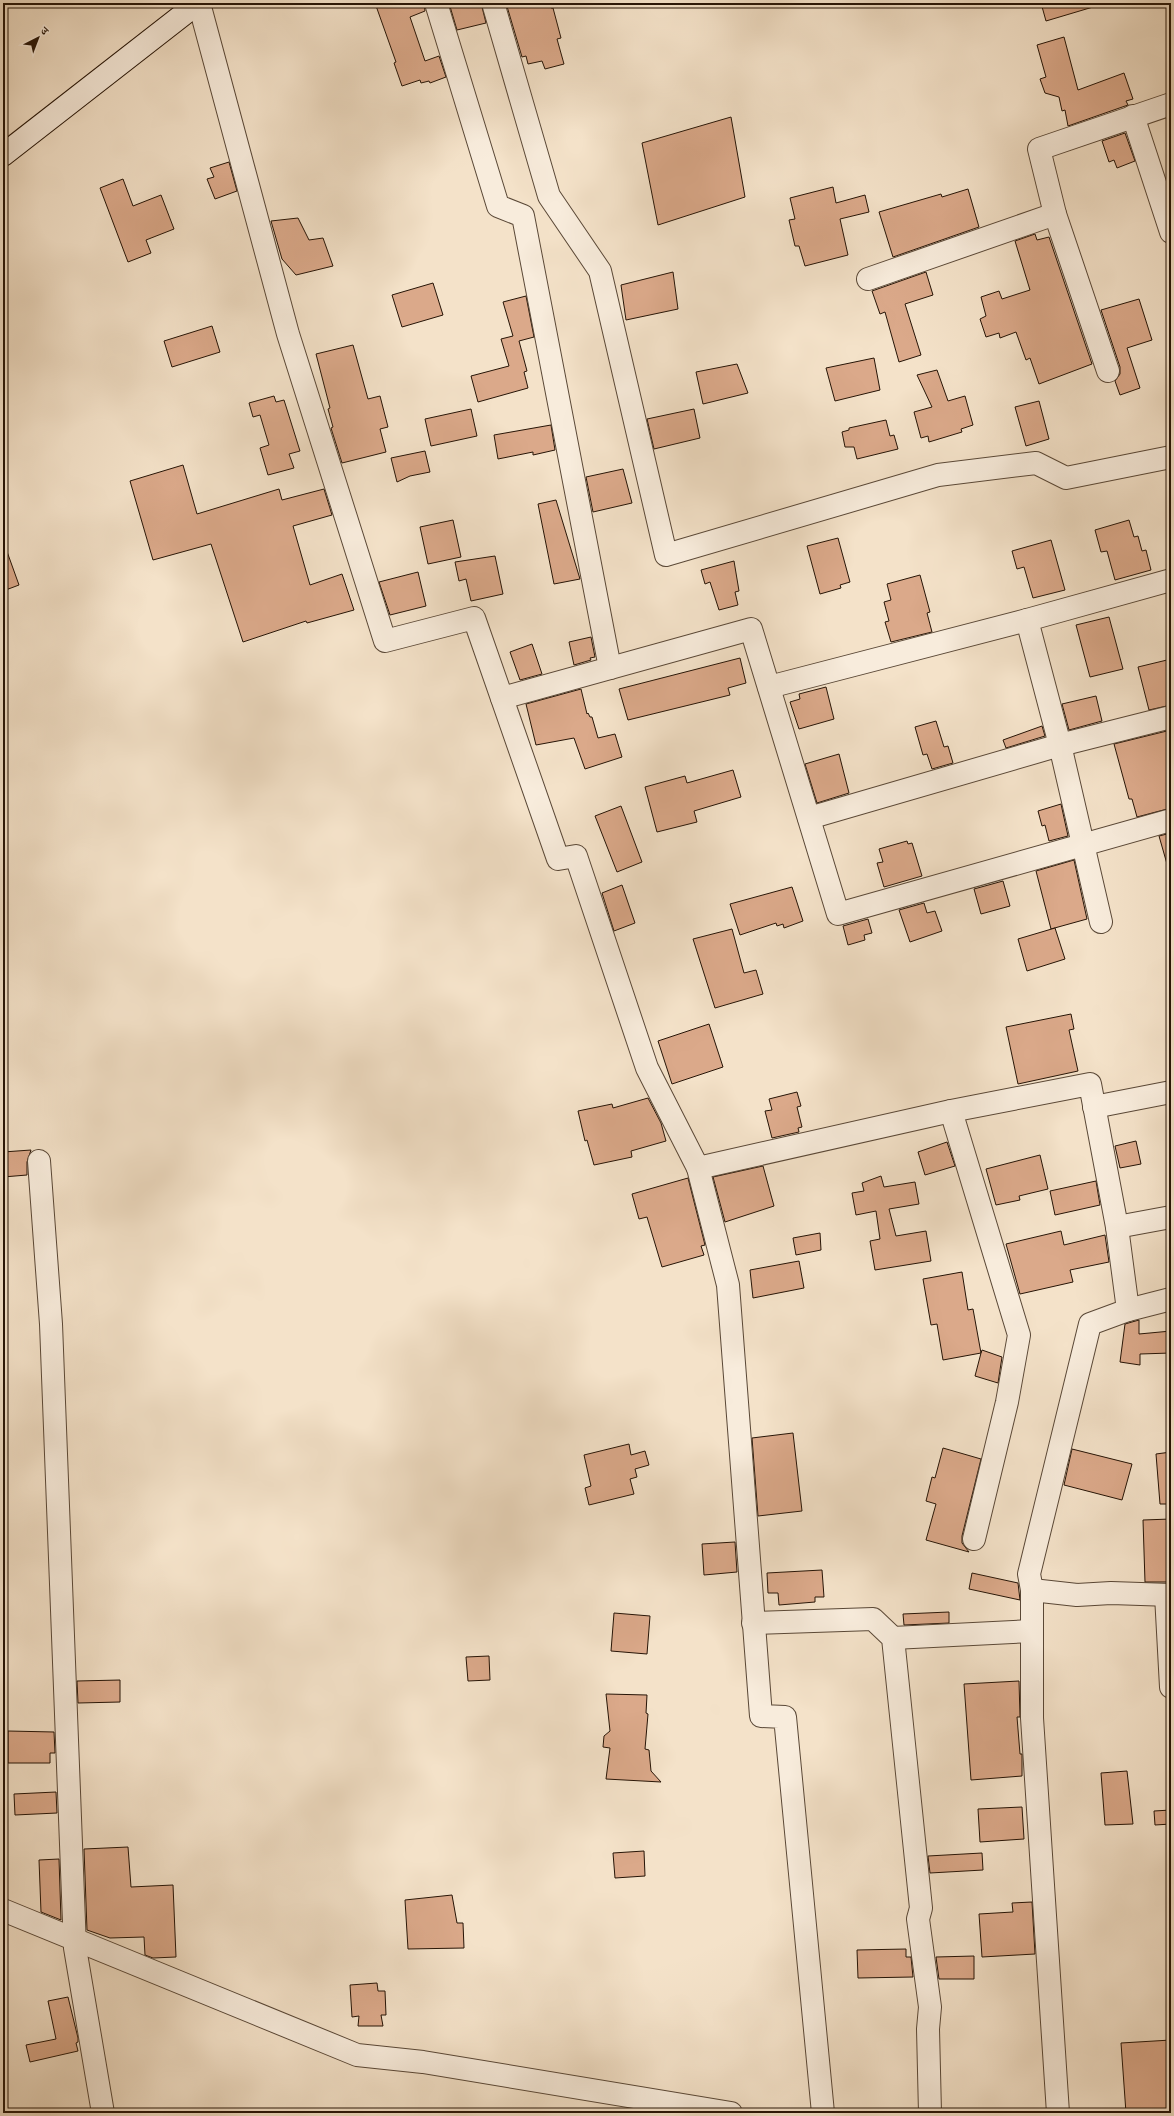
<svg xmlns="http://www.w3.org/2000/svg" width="1174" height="2116" viewBox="0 0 1174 2116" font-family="'Libre Bodoni','Noto Serif Devanagari',serif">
<rect width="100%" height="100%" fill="#f4e2c9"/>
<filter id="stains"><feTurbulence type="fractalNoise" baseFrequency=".005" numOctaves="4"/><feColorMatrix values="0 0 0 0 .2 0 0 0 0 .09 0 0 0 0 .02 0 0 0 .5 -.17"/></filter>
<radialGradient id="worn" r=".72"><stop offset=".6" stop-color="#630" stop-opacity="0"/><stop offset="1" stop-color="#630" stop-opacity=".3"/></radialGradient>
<g fill="#dba98a" stroke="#261406">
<path d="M375 3H424L425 11 410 17 425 61 439 56 446 77 430 83 429 81 421 83 420 80 402 86 394 63 396 62Z"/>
<path d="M449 3H481L486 23 457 30Z"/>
<path d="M506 3H550L551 8H553L561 38 557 39 564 64 545 69 542 61 528 64 526 56 522 57Z"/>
<path d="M1041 3H1092L1093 7 1046 21Z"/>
<path d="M1064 37 1078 90 1124 73 1133 99 1126 101 1128 105 1068 126 1065 110 1062 111 1059 97 1045 93 1040 79 1046 77 1037 45Z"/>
<path d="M731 117 745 197 658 225 642 143Z"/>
<path d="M1125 133 1135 161 1117 168 1114 160 1109 162 1102 141Z"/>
<path d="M229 162 237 191 215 199 207 179 214 177 210 168Z"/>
<path d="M123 179 133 206 161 195 174 229 146 240 151 253 128 262 100 188Z"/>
<path d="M833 187 836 203 865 195 869 212 840 219 848 255 805 266 799 246H795L789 220 795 219 790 198Z"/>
<path d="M968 189 979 227 893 257 879 212 941 194 942 197Z"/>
<path d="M298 218 309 240 323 238 333 266 296 275 282 259 271 221Z"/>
<path d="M1035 234 1037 240 1049 237 1092 364 1039 384 1030 358 1026 360 1016 332 1000 338 999 333 986 337 980 319 986 316 981 297 999 291 1002 299 1030 290 1015 241Z"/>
<path d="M673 272 678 309 626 320 621 285Z"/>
<path d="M926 272 933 295 905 304 921 355 899 362 885 312 880 314 872 291Z"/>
<path d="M433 283 443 315 402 327 392 295Z"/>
<path d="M526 296 534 337 519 341 527 371 524 372 528 388 478 402 471 376 509 366 501 339 513 336 503 302Z"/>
<path d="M1139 299 1152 340 1127 348 1140 388 1120 395 1115 381 1120 374V367L1101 310Z"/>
<path d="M212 326 220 352 172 367 164 341Z"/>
<path d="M353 345 368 399 380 396 388 427 380 429 386 452 342 463 331 428 333 427 328 409 330 408 316 354Z"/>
<path d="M874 358 880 390 835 401 826 368Z"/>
<path d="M737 364 748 393 703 404 696 372Z"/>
<path d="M937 370 948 401 965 396 973 425 961 429 962 432 929 442 928 436 921 438 914 412 932 407 917 375Z"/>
<path d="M274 396 276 402 284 400 300 451 289 454 294 468 268 475 260 448 269 445 260 415 253 417 249 403Z"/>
<path d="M1039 401 1049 439 1026 446 1015 407Z"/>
<path d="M471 409 477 436 431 446 425 419Z"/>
<path d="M694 409 700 438 654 449 647 419Z"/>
<path d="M886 420 890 436 894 435 898 449 857 459 854 447H845L842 432 849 430V428Z"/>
<path d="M551 425 555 450 533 455V452L498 459 494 435Z"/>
<path d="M425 451 430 472 410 476 397 482 391 458Z"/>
<path d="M183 465 197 514 279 489 282 500 324 489 332 515 293 526 310 585 342 574 354 610 307 623 306 621 243 642 211 544 153 560 130 481Z"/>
<path d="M623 469 632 503 593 512 586 477Z"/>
<path d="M556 500 580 579 554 584 538 504Z"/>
<path d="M453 520 461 557 428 564 420 527Z"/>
<path d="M1129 520 1134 537 1138 536 1142 551 1146 550 1151 570 1115 580 1107 551 1101 552 1095 530Z"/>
<path d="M838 538 850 582 840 585 841 588 820 594 807 546Z"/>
<path d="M1051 540 1065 590 1033 598 1024 567 1017 569 1012 551Z"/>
<path d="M3 546H5L19 585 3 591Z"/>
<path d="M495 556 503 594 471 601 466 579 459 581 455 562Z"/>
<path d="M734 561 739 591 735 592 738 605 719 610 710 582 705 584 701 570Z"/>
<path d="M418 572 426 606 390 615 379 582Z"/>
<path d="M920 575 930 612 927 613 932 632 891 642 885 622 889 621 884 602 891 600 887 584Z"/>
<path d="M1109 617 1123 669 1090 677 1076 625Z"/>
<path d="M591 637 595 657 590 658 591 660 574 665 569 642Z"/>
<path d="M532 644 542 674 520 680 510 652Z"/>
<path d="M740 658 746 683 728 688 730 695 628 720 619 689Z"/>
<path d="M1167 660 1171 674V705L1149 710 1138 667Z"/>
<path d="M826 687 834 719 799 729 790 702 800 699 799 694Z"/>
<path d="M581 689 587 714 588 713 590 717H592L598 738 615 734 622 757 585 769 574 738 536 745 526 704Z"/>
<path d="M1096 696 1102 721 1069 730 1062 704Z"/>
<path d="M936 721 944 747 948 746 953 763 932 769 927 754 923 755 915 727Z"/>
<path d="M1042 726 1045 736 1006 748 1003 740Z"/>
<path d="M1171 730V808L1137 817 1132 799H1129L1114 744Z"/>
<path d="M839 754 849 793 817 803 805 764Z"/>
<path d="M733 770 741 797 694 811 697 822 657 832 645 787 685 776 687 783Z"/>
<path d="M1061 804 1068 836 1049 841 1045 825 1042 826 1038 811Z"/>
<path d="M621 806 642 862 617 872 595 816Z"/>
<path d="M1171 833V863L1167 864 1159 836Z"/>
<path d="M907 841 908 844 912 843 922 876 884 887 877 863 883 862 879 849Z"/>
<path d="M1074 860 1087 919 1051 929 1036 871Z"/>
<path d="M1003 881 1010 906 981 914 974 889Z"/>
<path d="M622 885 635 923 614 931 602 893Z"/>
<path d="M792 887 803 921 784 928 783 924 777 926 776 923 740 935 730 904Z"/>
<path d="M924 903 927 913 935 911 942 931 910 942 899 910Z"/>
<path d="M868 919 872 933 864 935 865 940 848 945 843 926Z"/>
<path d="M1055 928 1065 959 1027 971 1018 939Z"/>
<path d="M732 929 744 973 756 970 763 994 715 1008 693 939Z"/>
<path d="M1071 1014 1074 1029 1069 1030 1078 1071 1018 1084 1006 1027Z"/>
<path d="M709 1024 723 1067 672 1084 658 1041Z"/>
<path d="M797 1092 801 1106 797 1107 802 1127 798 1128 799 1132 772 1138 765 1111 772 1110 769 1099Z"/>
<path d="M648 1098 661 1123 666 1141 631 1151 632 1157 594 1165 587 1140 585 1141 578 1111 612 1104 613 1108Z"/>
<path d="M1136 1141 1141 1164 1120 1168 1115 1146Z"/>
<path d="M947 1142 955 1166 925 1175 918 1152Z"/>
<path d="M31 1150 27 1162V1175L3 1177V1152Z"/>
<path d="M1040 1155 1048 1189 1019 1196 1020 1200 996 1205 986 1169Z"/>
<path d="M763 1166 774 1206 725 1222 713 1177Z"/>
<path d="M881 1176 884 1187 915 1182 919 1204 889 1209 896 1236 926 1231 931 1261 875 1270 870 1241 880 1239 876 1211 856 1215 852 1193 864 1191 862 1183Z"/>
<path d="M688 1178 705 1245 701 1246 704 1255 662 1267 647 1217 639 1219 632 1194Z"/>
<path d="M1096 1181 1100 1205 1055 1215 1050 1191Z"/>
<path d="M1061 1231 1064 1245 1105 1235 1109 1262 1070 1270 1073 1282 1020 1294 1006 1244Z"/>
<path d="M820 1233 821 1250 796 1255 793 1238Z"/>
<path d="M799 1261 804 1288 753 1298 750 1270Z"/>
<path d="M962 1272 968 1310 973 1309 981 1353 982 1350 1002 1357 998 1383 975 1376 981 1353 943 1360 937 1324 931 1325 923 1279Z"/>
<path d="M1139 1320V1334L1171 1331V1353L1140 1354V1365L1120 1362 1125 1324Z"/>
<path d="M793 1433 802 1511 758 1516 752 1438Z"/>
<path d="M629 1444 631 1455 645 1451 649 1465 635 1469 637 1477 630 1479 634 1494 589 1505 585 1488 591 1486 584 1455Z"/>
<path d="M943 1448 981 1459 962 1536V1543L969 1552 926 1540 936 1504 926 1501 932 1477 935 1478Z"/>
<path d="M1072 1449 1132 1464 1122 1500 1064 1485Z"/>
<path d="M1171 1452V1504H1160L1156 1454Z"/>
<path d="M1171 1519V1582H1145L1143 1520Z"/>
<path d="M735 1542 737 1572 704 1575 702 1544Z"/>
<path d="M822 1570 824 1597H815V1602L779 1605 778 1593H768L767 1573Z"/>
<path d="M972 1573 1018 1583 1020 1600 969 1589Z"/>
<path d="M949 1612V1623L904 1625 903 1614Z"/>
<path d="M614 1613 650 1616 647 1654 611 1651Z"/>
<path d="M489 1656 490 1680 468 1681 466 1657Z"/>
<path d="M120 1680V1702L78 1703 77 1681Z"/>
<path d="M1019 1681 1020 1717H1017L1020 1754H1022V1776L971 1780 964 1684Z"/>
<path d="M606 1694 647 1695 646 1713 648 1714 645 1749 649 1750 651 1771 661 1782 606 1779 610 1748 603 1747 604 1736 610 1731Z"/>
<path d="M8 1731 54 1732 55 1753H50V1763H8Z"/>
<path d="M1127 1771 1133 1824 1105 1825 1101 1773Z"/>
<path d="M56 1792 57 1813 15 1815 14 1794Z"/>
<path d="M1022 1807 1024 1839 980 1842 978 1809Z"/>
<path d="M1171 1810V1824L1155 1825 1154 1811Z"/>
<path d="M128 1847 131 1887 173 1885 176 1957 153 1958 145 1955 144 1937 110 1938 87 1930 84 1849Z"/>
<path d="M644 1851 645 1876 615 1878 613 1853Z"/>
<path d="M982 1853 983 1870 930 1873 928 1856Z"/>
<path d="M59 1859 61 1920 41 1912 39 1860Z"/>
<path d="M452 1895 457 1923H463L464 1948 408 1949 405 1900Z"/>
<path d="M1032 1902 1035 1954 982 1957 979 1914 1013 1912 1012 1903Z"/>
<path d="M906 1949V1957H911L913 1977 858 1978 857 1950Z"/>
<path d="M974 1956V1979H939L936 1957Z"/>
<path d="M377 1983 378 1991H385L386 2015H381L383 2026H358L359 2016 352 2017 350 1985Z"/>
<path d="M68 1997 78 2038V2042L76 2043 78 2051 30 2062 26 2045 56 2039 48 2001Z"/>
<path d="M1171 2040V2113H1126L1121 2043Z"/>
</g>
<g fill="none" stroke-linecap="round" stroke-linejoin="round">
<g stroke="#5a4837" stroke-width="24">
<g id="minor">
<path d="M199 3 288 334 385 641 474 618 558 859 576 856 647 1068 698 1168 951 1111 1090 1084 1117 1227 1128 1310 1090 1324 1029 1574 1032 1590V1718L1058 2113"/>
<path d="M436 3 498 206 523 216 610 668"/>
<path d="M493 3 549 196 600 271 666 555 938 475 1036 463 1066 478 1171 457"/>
<path d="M1133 116 1171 232"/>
<path d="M868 279 1055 214"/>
<path d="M1108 371 1055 214 1039 149 1171 104"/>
<path d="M1027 620 1060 745 1101 922"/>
<path d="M769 687 1027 620 1171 580"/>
<path d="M502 698 751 629 838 914 1171 820"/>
<path d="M809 818 1060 745 1171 717"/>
<path d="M1094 1107 1171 1092"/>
<path d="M951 1111 1019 1335 1007 1402 974 1539"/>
<path d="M39 1161 51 1324 75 1948 103 2113"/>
<path d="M698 1168 728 1285 761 1716 785 1717 823 2113"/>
<path d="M1117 1227 1171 1217"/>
<path d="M1128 1310 1171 1299"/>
<path d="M1032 1590 1077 1595 1111 1593 1171 1595"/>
<path d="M1166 1595 1171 1687"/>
<path d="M753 1623 873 1619 893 1638 921 1908 918 1919 930 2007 928 2029 930 2113"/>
<path d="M893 1638 1032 1631"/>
<path d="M3 1910 357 2055 423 2062 731 2113"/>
</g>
</g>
<g stroke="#261406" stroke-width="24">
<path id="secondary" d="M3 155 198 3"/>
</g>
<use href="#minor" stroke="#f8ecdc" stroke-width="22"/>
<use href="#secondary" stroke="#f8ecdc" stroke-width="22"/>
</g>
<rect width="1174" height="2116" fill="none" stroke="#f4e2c9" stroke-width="16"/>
<rect x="4" y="4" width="1166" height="2108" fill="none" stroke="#261406" stroke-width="2"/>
<rect x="8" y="8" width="1158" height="2100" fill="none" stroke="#261406"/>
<g transform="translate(38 38) rotate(42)" stroke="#f8ecdc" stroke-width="3" paint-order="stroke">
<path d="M0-3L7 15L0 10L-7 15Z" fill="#261406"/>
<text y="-6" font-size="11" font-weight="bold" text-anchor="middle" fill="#261406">उ</text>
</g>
<rect width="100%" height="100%" filter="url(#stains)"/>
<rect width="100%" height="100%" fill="url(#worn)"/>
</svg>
